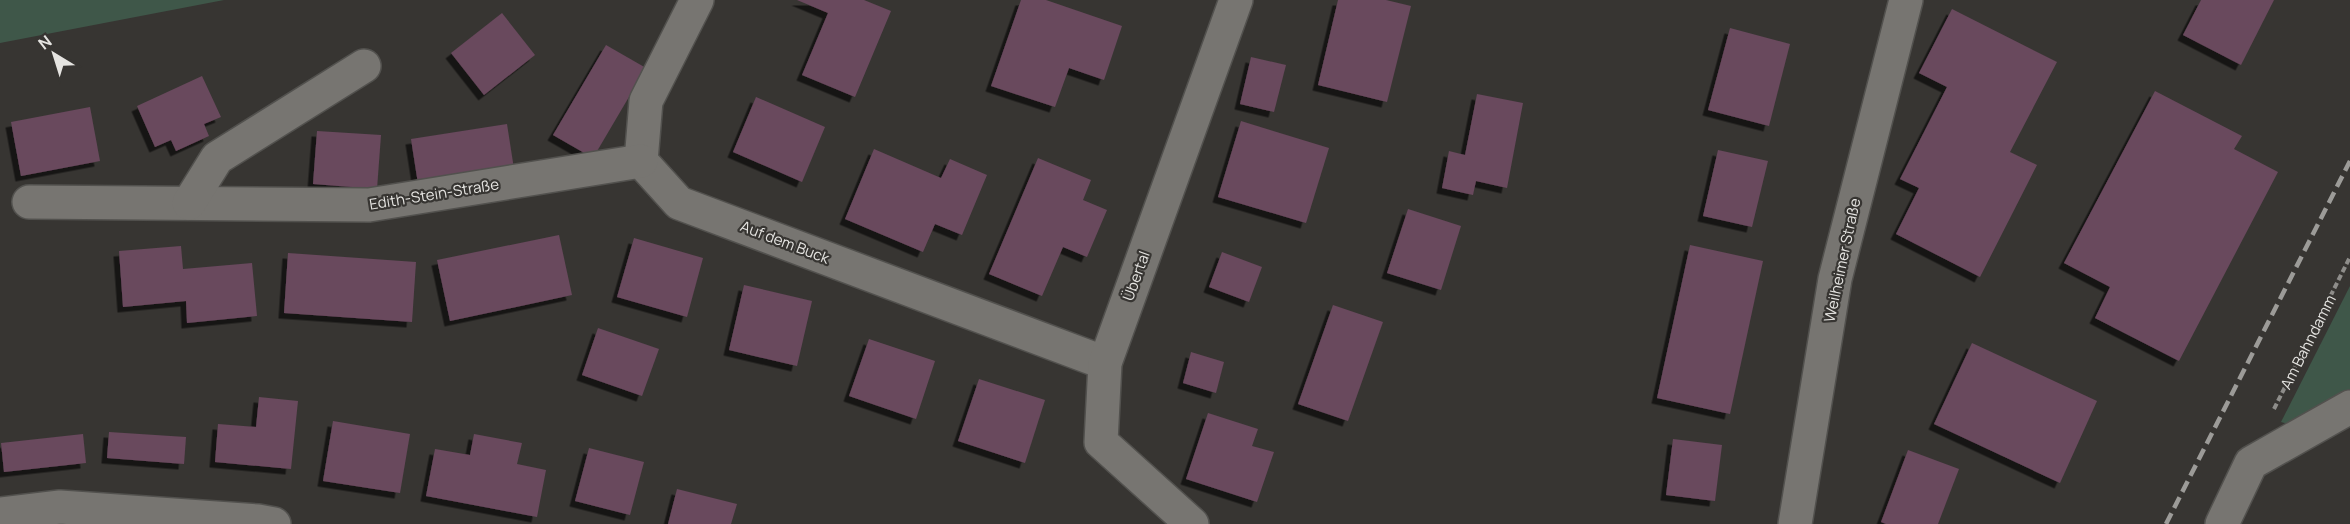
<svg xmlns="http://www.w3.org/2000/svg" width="2350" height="524" viewBox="0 0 2350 524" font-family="Manrope,sans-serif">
<defs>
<filter id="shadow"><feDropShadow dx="-5.5" dy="5.5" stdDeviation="0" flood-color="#0009"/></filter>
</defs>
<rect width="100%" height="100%" fill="#373532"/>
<g fill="#3f5749">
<path d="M0 0H224L0 43Z"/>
<path d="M2350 286V407L2309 430 2281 422Z"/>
</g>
<g fill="#69485d" filter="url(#shadow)">
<path d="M797 0H864L891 11 855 97 802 75 828 13Z"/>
<path d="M1021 0H1046L1122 26 1104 80 1069 68 1055 107 991 86Z"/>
<path d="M1338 0H1386L1411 6 1387 102 1318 85Z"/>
<path d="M2201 0H2274L2241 65 2183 35Z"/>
<path d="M1952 9 2057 62 2010 152 2037 165 1980 277 1896 234 1919 188 1900 179 1947 87 1919 73Z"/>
<path d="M502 13 535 55 484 95 451 53Z"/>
<path d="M1730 28 1790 44 1769 126 1708 110Z"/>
<path d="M606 45 646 68 593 158 553 135Z"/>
<path d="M1251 57 1286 65 1274 112 1240 104Z"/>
<path d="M202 76 221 117 204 124 209 136 176 151 171 140 155 147 137 106Z"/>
<path d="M2155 91 2242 136 2234 149 2278 172 2179 361 2095 318 2110 287 2064 263Z"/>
<path d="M1477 94 1523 103 1507 188 1476 181 1473 195 1442 188 1449 151 1465 155Z"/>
<path d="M756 97 825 127 802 182 733 152Z"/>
<path d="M90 107 100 161 21 176 11 122Z"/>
<path d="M1241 121 1329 148 1306 223 1218 197Z"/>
<path d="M507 124 514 169 418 184 411 139Z"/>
<path d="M317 131 381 135 377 189 313 184Z"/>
<path d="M874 149 941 178 950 159 987 175 962 235 935 224 923 252 845 219Z"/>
<path d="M1718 150 1768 161 1752 227 1703 216Z"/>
<path d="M1038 158 1091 180 1083 200 1107 210 1087 257 1063 247 1042 296 989 274Z"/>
<path d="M1408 209 1461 226 1441 290 1387 273Z"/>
<path d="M559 235 572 295 450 321 437 260Z"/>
<path d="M634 238 703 258 687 317 617 297Z"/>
<path d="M1690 245 1763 261 1730 414 1657 398Z"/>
<path d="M181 246 183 269 252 263 257 316 187 323 186 301 123 307 119 251Z"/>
<path d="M1222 252 1262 267 1249 302 1209 287Z"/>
<path d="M288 253 416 262 412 322 284 313Z"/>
<path d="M744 285 812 301 797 366 729 350Z"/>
<path d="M1333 305 1383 322 1348 421 1298 404Z"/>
<path d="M598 328 659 349 642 396 582 375Z"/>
<path d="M869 339 935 361 916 419 849 396Z"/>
<path d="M1972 343 2097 401 2060 483 1934 424Z"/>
<path d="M1191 352 1224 362 1216 393 1183 383Z"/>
<path d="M979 379 1045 400 1025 463 958 441Z"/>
<path d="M259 397 298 401 291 469 215 462 218 424 256 427Z"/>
<path d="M1208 413 1258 429 1252 446 1274 452 1257 502 1186 479Z"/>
<path d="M333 421 410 434 400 493 323 481Z"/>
<path d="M109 432 186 437 184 464 107 458Z"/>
<path d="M83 434 86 463 4 472 1 443Z"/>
<path d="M474 434 522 443 517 464 546 470 537 517 426 496 435 449 470 455Z"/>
<path d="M1673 439 1722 445 1715 501 1666 495Z"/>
<path d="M589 448 644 462 630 515 575 501Z"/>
<path d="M1908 450 1959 469 1938 524H1886L1881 522Z"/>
<path d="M677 489 737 504 731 524H668Z"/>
</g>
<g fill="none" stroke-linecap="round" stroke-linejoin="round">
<g stroke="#52514e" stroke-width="36">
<g id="street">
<path d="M697 0 646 101 641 161 679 203 1105 363"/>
<path d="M29 202 369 205 641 161"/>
<path d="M189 203 217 158 364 66"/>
<path d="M0 514 60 507 258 521 274 524"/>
<path d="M1192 524 1101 442 1105 363 1236 0"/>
<path d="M1795 524 1835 279 1906 0"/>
<path d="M2222 524 2251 463 2350 407"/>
</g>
</g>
<path stroke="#8e8d8a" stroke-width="4" stroke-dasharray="6 3" stroke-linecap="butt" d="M2274 409 2350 257"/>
<use href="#street" stroke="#777571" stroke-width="33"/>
<path stroke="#9c9b98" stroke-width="4.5" stroke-dasharray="12 6" stroke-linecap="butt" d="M2166 524 2350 161"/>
</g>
<g text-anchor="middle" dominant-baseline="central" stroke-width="4.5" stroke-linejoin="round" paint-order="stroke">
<g font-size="15" fill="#e5e4e1" stroke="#373532">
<text transform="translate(434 194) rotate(-9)">Edith-Stein-Straße</text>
<text transform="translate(785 242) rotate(21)">Auf dem Buck</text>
<text transform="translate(1842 260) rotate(-78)">Weilheimer Straße</text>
<text transform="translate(1136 276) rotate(-70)">Übertal</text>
<text transform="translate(2308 342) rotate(-63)">Am Bahndamm</text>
</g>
</g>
<g transform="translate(54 54) rotate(322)" stroke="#373532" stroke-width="4.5" paint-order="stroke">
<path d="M0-4.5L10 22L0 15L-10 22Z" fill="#e5e4e1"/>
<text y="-9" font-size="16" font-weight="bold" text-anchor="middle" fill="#e5e4e1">N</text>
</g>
</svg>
